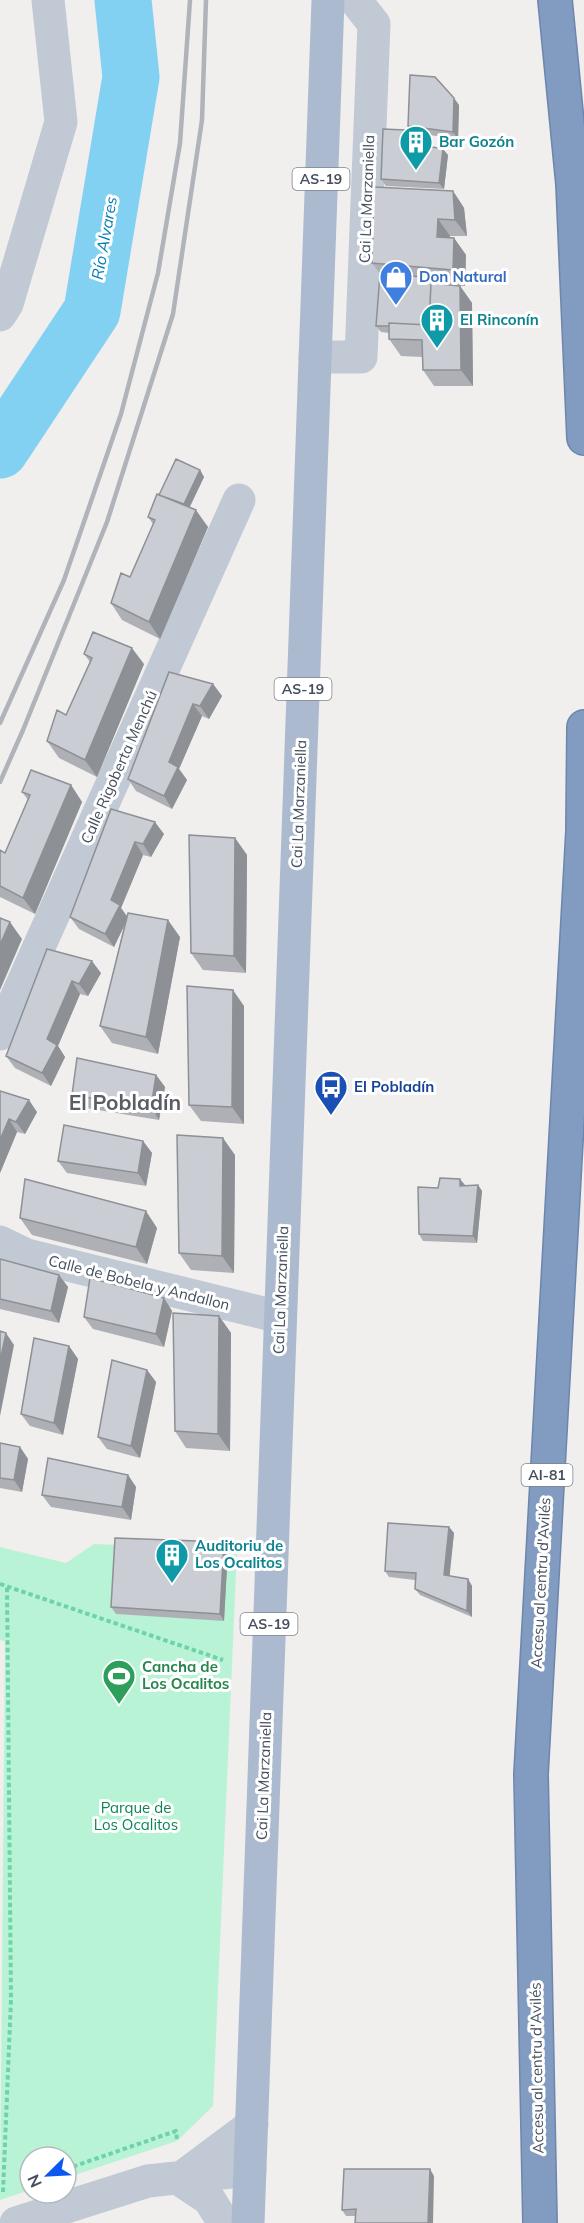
<svg xmlns="http://www.w3.org/2000/svg" width="584" height="2223" viewBox="0 0 584 2223" font-family="Mulish,sans-serif">
	<rect width="100%" height="100%" fill="#f1eeee"/>
	<path fill="#b9f3d5" d="M94 1544 237 1549 213 2106 177 2141 66 2178V2157H30V2190L0 2200 5 1641 0 1640V1547L66 1563Z"/>
	<g fill="none" stroke-linecap="round" stroke-linejoin="round">
		<path stroke="#82d1f3" stroke-width="57" d="M0 450 92 311 131 77 123 0"/>
		<defs>
			<path id="highway" d="M555 0 573 184 584 438
				M540 2223 531 1774 583 831 584 727"/>
		</defs>
		<use href="#highway" stroke="#6d86ad" stroke-width="36"/>
		<path stroke="#6ed3ab" stroke-width="4" stroke-dasharray="4.5 3" stroke-linecap="butt" d="M0 1584 223 1660
			M66 2169 176 2131 177 2140
			M3 2192 11 1999 7 1587"/>
		<path stroke="#c1c9d5" stroke-width="33" d="M0 315 7 304 61 122 48 0
			M315 357H361L374 24 355 0
			M0 1034 239 500
			M0 1242 27 1255 280 1317
			M181 2178 252 2125
			M179 2179 209 2199 224 2223
			M16 2223 148 2181 250 2170"/>
		<path stroke="#acbad0" stroke-width="33" d="M248 2223 328 0"/>
		<use href="#highway" stroke="#829bc1" stroke-width="33"/>
		<path stroke="#b0b3b9" stroke-width="4.5" d="M0 723 64 580 121 414 158 273 180 143 190 0
			M0 782 23 730 107 522 173 314 202 120 206 0"/>
	</g>
	<path fill="#aeb0b6" d="M459 105 458 139 429 135 431 138 432 147 448 155 444 189 386 186 381 179 411 130 408 126Z
		M453 191 464 208 467 236H450V238H454L466 255 465 286 448 285 460 286 472 303 473 386H434L423 370 422 357 401 356 389 339V333L381 332 376 326 380 274 372 263Z
		M200 470 204 477 190 507 208 527 160 639 122 620 111 603 130 577 153 524 148 517 159 495Z
		M84 654 144 664 97 777 59 758 47 741 66 715 90 662Z
		M169 672 213 684 222 696 209 719 202 716 179 769 187 780 172 809 136 791 128 779Z
		M71 785 82 802 35 914 0 897V850L5 853 28 800 22 792Z
		M111 809 164 834 151 857 143 855 121 908 127 916 180 937 158 1054 112 1043 100 1026 124 926 114 947 79 929 70 917Z
		M235 838 247 855 246 973 203 970 191 953Z
		M47 949 101 973 88 996 80 994 58 1046 65 1057 51 1086 15 1068 6 1056Z
		M244 1006V1124L201 1121 189 1105Z
		M156 1075 165 1087 159 1120 80 1107 72 1095Z
		M0 1091 37 1112 25 1134 17 1132 0 1173Z
		M143 1141 152 1153 146 1186 67 1173 58 1161Z
		M235 1155 234 1273 191 1270 179 1253Z
		M478 1185 482 1191 477 1243 423 1241 419 1234 438 1188Z
		M20 1218 157 1228 147 1264 32 1235Z
		M0 1259 59 1275 68 1287 59 1323 0 1309Z
		M164 1298 172 1311 164 1347 93 1329 84 1317Z
		M219 1316 231 1333 230 1451 186 1448 175 1431Z
		M69 1346 78 1359 63 1435 30 1426 21 1414Z
		M147 1370 156 1382 140 1458 107 1449 98 1437Z
		M0 1443 20 1447 28 1459 22 1492 0 1488Z
		M128 1475 136 1487 131 1520 51 1507 42 1495Z
		M449 1527 454 1533 449 1576 468 1579 472 1586V1617L420 1595 415 1589V1580L389 1577 385 1571Z
		M224 1542 228 1549 224 1621 116 1614 111 1607Z
		M434 2176 356 2216H346L342 2210Z"/>
	<path fill="#8d9094" d="M454 98 459 105 458 139 453 132Z
		M427 131 431 138 432 153 427 146Z
		M443 149 448 155 444 189 439 183Z
		M453 191 464 208 467 236 455 220Z
		M438 219 450 236 449 254 437 237Z
		M454 238 466 255 465 286 453 270Z
		M460 286 472 303 473 386 461 370Z
		M200 470 204 477 188 510 184 504Z
		M196 510 208 527 160 639 149 622Z
		M132 648 144 664 97 777 85 760Z
		M213 684 222 696 209 719 200 706Z
		M193 704 202 716 179 769 187 780 172 809 164 796 169 762Z
		M71 785 82 802 35 914 23 898Z
		M155 822 164 834 151 857 143 844Z
		M235 838 247 855 246 973 234 956Z
		M135 842 143 855 121 908 128 918 114 947 105 934 111 900Z
		M168 920 180 937 158 1054 146 1037Z
		M10 922 22 939 0 990V945Z
		M92 961 101 973 88 996 79 984Z
		M72 981 80 994 58 1046 65 1057 51 1086 42 1073 47 1039Z
		M233 990 244 1006V1124L232 1107Z
		M156 1075 165 1087 159 1120 151 1107Z
		M29 1100 37 1112 25 1134 16 1122Z
		M9 1119 17 1132 0 1173V1140Z
		M223 1138 235 1155 234 1273 222 1256Z
		M143 1141 152 1153 146 1186 138 1173Z
		M460 1179 465 1185 460 1186Z
		M478 1185 482 1191 477 1243 473 1236Z
		M146 1211 157 1228 147 1264 136 1247Z
		M59 1275 68 1287 59 1323 51 1311Z
		M164 1298 172 1311 164 1347 156 1334Z
		M219 1316 231 1333 230 1451 218 1434Z
		M6 1333 14 1345 0 1416V1361Z
		M69 1346 78 1359 63 1435 54 1423Z
		M147 1370 156 1382 140 1458 131 1446Z
		M20 1447 28 1459 22 1492 14 1480Z
		M128 1475 136 1487 131 1520 122 1507Z
		M449 1527 454 1533 449 1582 444 1575Z
		M224 1542 228 1549 224 1621 220 1614Z
		M468 1579 472 1586V1617L467 1611Z
		M430 2169 434 2176 433 2223H428Z"/>
	<path fill="#cacdd4" stroke="#8d9094" stroke-width="1.5" d="M410 75 435 77 454 98 453 132 408 126Z
		M383 129 427 131V146L443 149 439 183 381 179Z
		M374 187 453 191 455 220 438 219 437 237 454 238 453 270 372 263Z
		M380 274 439 278V284L431 283 429 325 389 323V326H376Z
		M431 283 460 286 461 370H423L422 340 389 339V323L429 325Z
		M176 459 200 470 184 504 159 495Z
		M157 494 196 510 149 622 111 603 121 573 130 577 155 520 148 517Z
		M93 632 132 648 85 760 47 741 57 710 66 715 92 658 84 654Z
		M169 672 213 684 200 706 193 704 169 762 178 767 164 796 128 779Z
		M31 770 71 785 23 898 0 886V850L5 853 30 795 22 792Z
		M111 809 155 822 143 844 135 842 111 900 120 905 105 934 70 917Z
		M189 835 235 838 234 956 191 953Z
		M128 913 168 920 146 1037 100 1026Z
		M0 918 10 922 0 945Z
		M47 949 92 961 79 984 72 981 47 1039 57 1045 42 1073 6 1056Z
		M187 986 233 990 232 1107 189 1105Z
		M77 1058 156 1075 151 1107 72 1095Z
		M0 1091 29 1100 16 1122 9 1119 0 1140Z
		M64 1125 143 1141 138 1173 58 1161Z
		M177 1135 223 1138 222 1256 179 1253Z
		M440 1178 460 1179V1186L478 1185 473 1236 419 1234 418 1187 438 1188Z
		M25 1179 146 1211 136 1247 20 1218Z
		M0 1259 59 1275 51 1311 0 1299Z
		M90 1278 164 1298 156 1334 84 1317Z
		M173 1313 219 1316 218 1434 175 1431Z
		M0 1331 6 1333 0 1361Z
		M34 1338 69 1346 54 1423 21 1414Z
		M112 1360 147 1370 131 1446 98 1437Z
		M0 1443 20 1447 14 1480 0 1478Z
		M48 1458 128 1475 122 1507 42 1495Z
		M388 1523 449 1527 444 1575 468 1579 467 1611 415 1589 416 1573 385 1571Z
		M115 1538 224 1542 220 1614 111 1607Z
		M344 2169H430L428 2223H355L356 2209 342 2210Z"/>
	<defs>
		<symbol id="building-pin" viewBox="-11 -11 22 30"><path d="M0 17L-7.5 6A9.5 9.5 0 1 1 7.5 6Z" fill="#0f9aa8" stroke="#fff"/><path d="M-4-6H4V6H1V3H-1V6H-4ZM-2.5-4.3h1.7v1.8h-1.7ZM.8-4.3h1.7v1.8H.8ZM-2.5-1h1.7V.8h-1.7ZM.8-1h1.7V.8H.8Z" fill="#fff"/></symbol>
		<symbol id="shop-pin" viewBox="-11 -11 22 30"><path d="M0 17L-7.5 6A9.5 9.5 0 1 1 7.5 6Z" fill="#3f7fe0" stroke="#fff"/><path d="M-5-2.5h2.3a2.7 3.5 0 0 1 5.4 0H5L5.5 6h-11ZM-1.5-2.5h3a1.5 2.3 0 0 0-3 0Z" fill="#fff"/></symbol>
		<symbol id="bus-pin" viewBox="-11 -11 22 30"><path d="M0 17L-7.5 6A9.5 9.5 0 1 1 7.5 6Z" fill="#1a4fb4" stroke="#fff"/><path d="M-5-6H5V4H4V6H2V4H-2V6H-4V4H-5ZM-3.5-4V0h7V-4ZM-3.5 1.2v1.5H-2V1.2ZM2 1.2v1.5H3.5V1.2Z" fill="#fff"/></symbol>
		<symbol id="stadium-pin" viewBox="-11 -11 22 30"><path d="M0 17L-7.5 6A9.5 9.5 0 1 1 7.5 6Z" fill="#2e9e5b" stroke="#fff"/><path d="M0-5a6.5 5 0 1 0 0 10a6.5 5 0 1 0 0-10ZM-3.5-1.8h7v3.6h-7Z" fill="#fff"/></symbol>
	</defs>
	<g fill-rule="evenodd">
		<use href="#building-pin" x="397" y="123" width="38" height="52"/>
		<use href="#shop-pin" x="377" y="258" width="38" height="52"/>
		<use href="#building-pin" x="418" y="301" width="38" height="52"/>
		<use href="#bus-pin" x="312" y="1068" width="38" height="52"/>
		<use href="#building-pin" x="153" y="1536" width="38" height="52"/>
		<use href="#stadium-pin" x="100" y="1657" width="38" height="52"/>
	</g>
	<g text-anchor="middle" stroke-width="6" stroke-linejoin="round" paint-order="stroke">
		<g fill="#fff" stroke="#7d848e" stroke-width="1.5">
			<rect x="292.5" y="168" width="57" height="22" rx="4.5"/>
			<rect x="274.5" y="678" width="57" height="22" rx="4.5"/>
			<rect x="521.5" y="1464" width="51" height="22" rx="4.5"/>
			<rect x="240.5" y="1613" width="57" height="22" rx="4.5"/>
		</g>
		<g font-size="14" font-weight="bold" fill="#454f5d">
			<text x="321" y="184">AS-19</text>
			<text x="303" y="694">AS-19</text>
			<text x="547" y="1480">AI-81</text>
			<text x="269" y="1629">AS-19</text>
		</g>
		<g font-size="15" font-weight="bold" fill="#0d838f" stroke="#fff" text-anchor="start">
			<text x="439" y="147">Bar Gozón</text>
			<text x="460" y="325">El Rinconín</text>
			<text x="195" y="1551">Auditoriu de<tspan x="195" dy="17">Los Ocalitos</tspan></text>
		</g>
		<g font-size="15" fill="#454f5d" stroke="#fff">
			<text transform="translate(367 199) rotate(-88)" y="5">Cai La Marzaniella</text>
			<text transform="translate(119 767) rotate(-66)" y="5">Calle Rigoberta Menchú</text>
			<text transform="translate(299 804) rotate(-88)" y="5">Cai La Marzaniella</text>
			<text transform="translate(139 1283) rotate(14)" y="5">Calle de Bobela y Andallon</text>
			<text transform="translate(281 1290) rotate(-88)" y="5">Cai La Marzaniella</text>
			<text transform="translate(541 1583) rotate(-87)" y="5">Accesu al centru d'Avilés</text>
			<text transform="translate(264 1776) rotate(-88)" y="5">Cai La Marzaniella</text>
			<text transform="translate(537 2068) rotate(-91)" y="5">Accesu al centru d'Avilés</text>
		</g>
		<g font-size="15" font-weight="bold" fill="#366cbe" stroke="#fff" text-anchor="start">
			<text x="419" y="282">Don Natural</text>
		</g>
		<g font-size="15" font-weight="bold" fill="#164399" stroke="#fff" text-anchor="start">
			<text x="354" y="1092">El Pobladín</text>
		</g>
		<g font-size="15" font-weight="bold" fill="#27864d" stroke="#fff" text-anchor="start">
			<text x="142" y="1672">Cancha de<tspan x="142" dy="17">Los Ocalitos</tspan></text>
		</g>
		<g font-size="15" fill="#0f8556" stroke="#fff">
			<text x="136" y="1813">Parque de<tspan x="136" dy="17">Los Ocalitos</tspan></text>
		</g>
		<g font-size="16" font-style="italic" fill="#017db5" stroke="#fff">
			<text transform="translate(104 238) rotate(-80)" y="6">Río Alvares</text>
		</g>
		<g font-size="21" font-weight="bold" fill="#5a5e64" stroke="#fff">
			<text x="125" y="1110">El Pobladín</text>
		</g>
	</g>
	<g transform="translate(48 2175) rotate(246)"><circle r="28" fill="#ffffff" stroke="#b5b9be" stroke-width="1.5"/>
	<path d="M0-4.5L10 22L0 15L-10 22Z" fill="#0a58ef"/>
	<text y="-9" font-size="16" font-weight="bold" text-anchor="middle" fill="#454f5d">N</text>
	</g>
</svg>
